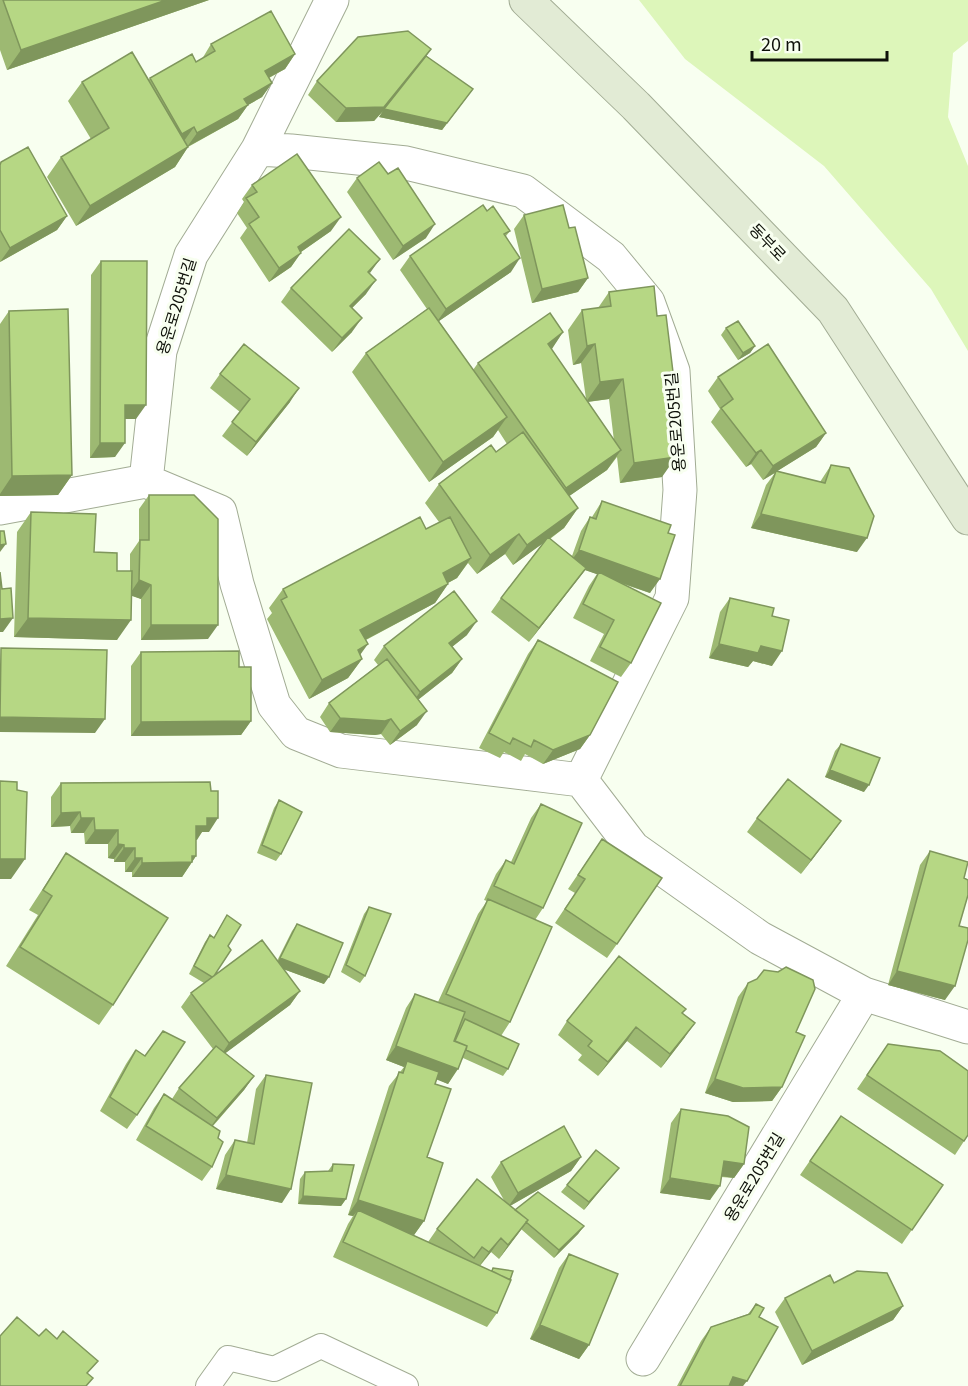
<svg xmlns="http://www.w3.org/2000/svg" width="968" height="1386" viewBox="0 0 968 1386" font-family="Georgia,'Noto Sans KR',serif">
	<rect width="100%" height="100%" fill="#f8fff0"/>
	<path fill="#ddf6ba" d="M639 0H968V41L953 53 948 117 968 166V351L931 289 824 166 685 59Z"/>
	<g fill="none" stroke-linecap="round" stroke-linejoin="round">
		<defs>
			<path id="lane" d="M208 1386 228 1358 274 1369 321 1346 406 1386"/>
			<path id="street" d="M258 149 291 151 406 163 523 191 611 257 648 302 673 371 680 490 672 598 581 780
				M146 481 160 351 191 255 258 149 332 0
				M0 508 146 481 220 512 237 584 274 705 296 733 341 751 581 780 633 848 760 938 864 994 968 1027
				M643 1359 864 994"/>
			<path id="secondary" d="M526 0 636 106 833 310 968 518"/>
		</defs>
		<use href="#lane" stroke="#a2ac94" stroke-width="26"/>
		<use href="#street" stroke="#a2ac94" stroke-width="35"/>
		<use href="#secondary" stroke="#a2ac94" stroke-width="35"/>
		<use href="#lane" stroke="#fff" stroke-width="24"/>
		<use href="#street" stroke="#fff" stroke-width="33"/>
		<use href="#secondary" stroke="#e2ebd5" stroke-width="33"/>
	</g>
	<path fill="#9db972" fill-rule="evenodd" d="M0 0H209L7 70 0 50Z
		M211 44 295 54 285 69 269 78 272 83 262 97 248 105 238 119 188 147 175 167 76 226 47 177 61 157 91 139 68 101 82 82 148 81 150 78 196 62 202 59Z
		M426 56 473 89 442 130 379 117 383 111 374 121 336 122 308 95 317 81Z
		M0 164 67 216 57 230 0 262Z
		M357 178 426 238 393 260 347 192Z
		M252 185 331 231 301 252 291 267 269 282 240 238 247 228 237 213 244 202 242 199Z
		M487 211 510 231 506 236 511 272 439 321 473 370 478 363 563 332 551 349 586 399 581 363 573 365 568 330 582 310 598 308 609 292 666 381 662 477 620 483 617 457 607 470 569 496 578 508 564 528 550 539 572 556 581 531 590 517H592L602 501 668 533 650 593 623 584 631 663 621 677 590 661 604 634 573 618 589 586 597 574 585 570 529 642 491 612 501 598 543 543 513 565 505 554 477 574 468 563 457 578 448 583V584L435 603 366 640 360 655 362 659 348 678 309 699 267 619 272 613 269 608 283 589 426 529 439 522 425 503 439 484 496 452 507 444 498 430 493 437 429 482 352 372 366 353 427 309 400 270 410 256ZM609 399 614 441 588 402Z
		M524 215 569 228 588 278 578 292 532 303 514 229Z
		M101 261 136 419H125L115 457 90 458 91 275Z
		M370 274 366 294 352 308V332L332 352 281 302 291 288Z
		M9 311 72 475 58 495 0 496V324Z
		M726 328 755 346 750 353 738 360 721 335Z
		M220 374 290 402 247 456 222 436 240 412 210 388Z
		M718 377 826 433 816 447 777 471 820 482 831 465 857 552 751 528 766 485 775 473 763 480 751 464 746 467 711 422 720 409 708 391Z
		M149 495 208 639 141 640V599L131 595 117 640 14 637 17 532 31 512 94 552 117 571H130V554L139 541V509Z
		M730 598 772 616V666L753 661 748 667 709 658 720 612Z
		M467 635 452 647 462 659 452 673 418 700 417 725 390 745 381 734 375 735 330 732 320 717 329 703 378 665 374 660 384 646Z
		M538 640 590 735 580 749 543 764 525 754 521 761 504 752 500 758 479 748 528 654Z
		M141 652 239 667 251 721 241 735 131 736V666Z
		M841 744 864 792 825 777 835 751Z
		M61 783 209 832H202L196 840V856L182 877H132V872H125V862H114V859L108 858V844H85L84 833H71L70 826 51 827V797Z
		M279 800 281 854 276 861 257 853 274 808Z
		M541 804 543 908 535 920 510 1022 501 1036 508 1069 503 1076 463 1058 448 1084 437 1079 435 1084 427 1157 424 1221 414 1235 410 1234 428 1242 437 1229 505 1202 491 1177 501 1162 581 1157 571 1171 510 1206 515 1210 584 1226 578 1234 554 1258 521 1229 499 1259 491 1252 480 1266 491 1271 493 1268 497 1313 487 1327 333 1257 348 1224 353 1216 348 1215 389 1086 404 1067 386 1060 406 1008 415 994 438 1002 478 914 487 901 484 900 496 874 506 860 511 862 531 818Z
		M757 818 841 821 801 874 747 832Z
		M602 839 617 944 607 958 555 923 575 893 568 889Z
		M930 851 964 878 959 926 945 1000 888 985 920 865Z
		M66 853 113 1005 99 1025 6 966 38 915 29 910Z
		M369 907 365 976 360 983 341 972 364 914Z
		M227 915 228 946 214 976 277 961 292 931 297 924 324 984 283 969 300 991 290 1005 225 1053 254 1076 244 1090 213 1126 218 1138 212 1167 202 1181 136 1140 154 1108 164 1094 172 1099 179 1088 213 1049 181 1007 191 993 204 983 189 974 205 942 210 935 214 937Z
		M748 983 796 1032 782 1087 772 1101 733 1102 705 1093 738 997Z
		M683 1013 685 1037 661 1068 627 1041 598 1076 578 1060 582 1055 558 1035 567 1021Z
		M888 1044 968 1135 955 1155 857 1089Z
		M135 1050 137 1115 127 1129 100 1111 126 1064Z
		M266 1075 282 1203 216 1189 225 1155 235 1140 247 1143 256 1089Z
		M681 1109 744 1164 734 1178 721 1177 710 1200 660 1193 671 1123Z
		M841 1116 943 1185 902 1244 800 1175Z
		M333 1164 346 1199 341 1206 298 1204 300 1179 305 1172 328 1171Z
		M613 1175 584 1210 561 1192 567 1185Z
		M569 1254 589 1345 579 1359 530 1339 559 1268Z
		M834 1283 903 1306 893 1320 802 1365 775 1312 785 1298Z
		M756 1304 759 1317 743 1386H677L701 1341 711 1327 748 1314Z"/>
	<path fill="#7f965c" d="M166 0H209L7 70 21 50Z
		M431 49 421 64 473 89 442 130 379 117 383 111 374 121 336 122 346 108Z
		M295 54 285 69 255 85 265 71Z
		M272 83 262 97 248 105 238 119 187 147 197 133 244 99Z
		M194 127 184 141 172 148 182 134Z
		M188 147 175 167 76 226 90 206Z
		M67 216 57 230 0 262 10 248Z
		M341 217 331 231 288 261 298 247Z
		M435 224 426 238 393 260 403 246Z
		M301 253 291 267 269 282 279 268Z
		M520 258 511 272 436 323 446 309Z
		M380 259 370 273 368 272Z
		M588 278 578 292 532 303 542 289Z
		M376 280 366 294 340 320 350 306Z
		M362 318 352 332 332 352 342 338Z
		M563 332 550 352 548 344Z
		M595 344 581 363 573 365 587 346Z
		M755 346 750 353 738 360 743 353Z
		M673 372 659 392 665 373Z
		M623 379 609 399 586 402 600 382Z
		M299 388 290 402 247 456 256 442Z
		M125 405H146L136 419H116Z
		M507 417 493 437 429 482 443 462Z
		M826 433 816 447 763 480 773 466Z
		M100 443H125L115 457 90 458Z
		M621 450 607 470 552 508 566 488Z
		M761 450 751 464 746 467 756 453Z
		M676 457 662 477 620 483 634 463Z
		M72 475 58 495 0 496V494L12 476Z
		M578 508 564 528 513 565 527 545Z
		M761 514 867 538 857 552 751 528Z
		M519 534 505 554 477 574 490 555Z
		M6 544 0 552V545Z
		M579 550 660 579 650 593 585 570 529 642 539 628 569 564Z
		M471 558 457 578 429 593 443 573Z
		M139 580 151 585 141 599 129 595Z
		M448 584 435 603 346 650 360 630Z
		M13 618 3 632H0V619Z
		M28 618 131 620 117 640 14 637Z
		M477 621 467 635 439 657 449 643Z
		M151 625H218L208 639 141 640Z
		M368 644 355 662 362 659 348 678 309 699 322 680 358 650Z
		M719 644 761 646 782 651 772 666 753 661 748 667 709 658Z
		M462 659 452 673 410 706 420 692Z
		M427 711 417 725 390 745 400 731Z
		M0 717 105 719 95 733 0 732Z
		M340 718 391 719 381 734 375 735 330 732Z
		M251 721 241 735 131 736 141 722Z
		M590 735 580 749 543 764 553 750Z
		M830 770 869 785 864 792 825 777Z
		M80 812 70 826 51 827 61 813Z
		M81 818H94L84 833H71Z
		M207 818H218L209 832H202L197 840H186L196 826Z
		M841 821 831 835 801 874 811 860Z
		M95 830H118L108 844H85Z
		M118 844 124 845 114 859 108 858Z
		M124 848H135L125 862H114Z
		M192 856H196L182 877H132L142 863Z
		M135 858H142L132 872H125Z
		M0 859H25L11 879H0Z
		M280 958 329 977 324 984 275 966Z
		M897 971 955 986 945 1000 888 985Z
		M300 991 290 1005 219 1058 229 1043Z
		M695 1023 685 1037 661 1068 670 1054Z
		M636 1027 627 1041 598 1076 608 1062Z
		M396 1046 458 1069 448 1084 405 1067 407 1061 404 1067 386 1060Z
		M254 1076 244 1090 207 1132 217 1118Z
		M715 1079 782 1087 772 1101 733 1102 705 1093Z
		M581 1157 571 1171 508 1207 518 1193Z
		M724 1161 744 1164 734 1178 714 1175Z
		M619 1168 613 1175 584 1210 589 1202Z
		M226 1175 291 1189 282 1203 216 1189Z
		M670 1178 720 1186 710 1200 660 1193Z
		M303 1196 346 1199 341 1206 298 1204Z
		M358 1200 424 1221 414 1235 355 1216 358 1210 353 1216 348 1215Z
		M528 1220 518 1234 499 1259 508 1245Z
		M584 1226 578 1234 554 1258 559 1250Z
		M501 1238 491 1252 479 1266 489 1252Z
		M903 1306 893 1320 802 1365 812 1351Z
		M540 1325 589 1345 579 1359 530 1339Z
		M733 1377 747 1381 743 1386H727Z"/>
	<path fill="#b6d784" stroke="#7f965c" stroke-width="1.5" d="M3 0H166L21 50Z
		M271 11 295 54 265 71 272 83 244 99 248 105 197 133 194 127 182 134 150 78 192 54 196 62 215 51 211 44Z
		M408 31 431 49 384 107 346 108 317 81 358 37Z
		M132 52 188 147 90 206 61 157 109 128 82 82Z
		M426 56 473 89 447 123 384 109Z
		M28 147 67 216 10 248 0 230V165L1 162Z
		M297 154 341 217 298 247 301 253 279 268 249 224 259 217 246 198 257 192 252 185Z
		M379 162 388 174 398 168 435 224 403 246 357 178Z
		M483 205 487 211 493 206 510 231 504 234 520 258 446 309 410 256Z
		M563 205 569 228 575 227 588 278 542 289 524 215Z
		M349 229 380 259 368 272 376 280 350 306 362 318 342 338 291 288Z
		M101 261H147L146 405H125V443H100Z
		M654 286 657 316 666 315 673 372 665 373 676 457 634 463 623 379 600 382 595 344 587 346 582 310 611 306 609 292Z
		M429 308 507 417 443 462 366 353Z
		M68 309 72 475 12 476 9 311Z
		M550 313 563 332 548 344 621 450 566 488 478 363Z
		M738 321 755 346 743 353 726 328Z
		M244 344 299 388 256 442 232 422 250 399 220 374Z
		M768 344 826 433 773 466 761 450 756 453 721 408 733 399 718 377Z
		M523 432 578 508 527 545 519 534 490 555 439 484 491 445 496 452Z
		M831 465 849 468 874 516 867 538 761 514 776 471 825 483Z
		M149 495H194L218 519V625H151V585L139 580 140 540H149Z
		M602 501 671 525 668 533 675 535 660 579 579 550 590 517 596 519Z
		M31 512 96 514 94 552 117 553V571H132L131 620 28 618Z
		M420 517 426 529 450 517 471 558 443 573 448 584 360 630 368 644 358 650 362 659 322 680 281 600 287 597 283 589Z
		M0 531H4L6 544 0 545Z
		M548 537 586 568 539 628 501 598Z
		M0 572 2 589 11 588 13 618 0 619Z
		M599 572 661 603 631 663 600 647 614 620 583 604Z
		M454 591 477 621 449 643 462 659 420 692 384 646Z
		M730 598 774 608 772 616 789 620 782 651 761 646 758 653 719 644Z
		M538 640 618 682 590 735 553 750 534 740 531 747 513 738 510 744 489 733Z
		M1 648 107 650 105 719 0 717Z
		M239 651V667H251V721L141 722V652Z
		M387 659 427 711 400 731 391 719 385 721 340 718 329 703Z
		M841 744 880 758 869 785 830 770Z
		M788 779 841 821 811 860 757 818Z
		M0 781 17 782V790L27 792 25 859H0Z
		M210 782 211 791H218V818H207V826H196V856H192V862L142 863V858H135V848H124V845L118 844V830H95L94 818H81L80 812 61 813V783Z
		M279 800 302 812 281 854 262 845Z
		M541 804 582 823 543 908 494 886 506 860 514 864Z
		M602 839 662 878 617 944 565 909 585 879 578 875Z
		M930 851 968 862 964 878 968 880V895L959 926 968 928V940L955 986 897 971Z
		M66 853 168 918 113 1005 20 947 52 896 43 890Z
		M488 899 552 927 510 1022 446 994Z
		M369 907 391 914 365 976 346 965Z
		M227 915 241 925 228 946 231 950 214 976 212 977 194 966 210 935 214 938Z
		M297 924 343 943 329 977 280 958Z
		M262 940 300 991 229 1043 191 993Z
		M619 956 686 1009 682 1013 695 1023 670 1054 636 1027 608 1062 588 1046 592 1041 567 1021Z
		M786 967 813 980 815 989 796 1032 805 1036 782 1087 743 1088 715 1079 748 983 757 979 764 970 778 972Z
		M415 994 465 1012 454 1041 467 1046 458 1069 396 1046Z
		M465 1019 519 1044 508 1069 466 1050 467 1046 455 1041Z
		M163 1031 185 1042 137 1115 110 1097 136 1050 145 1056Z
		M888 1044 940 1051 968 1071V1135L964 1141 867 1075Z
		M216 1046 254 1076 217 1118 179 1088Z
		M407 1061 439 1072 435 1084 451 1089 427 1157 443 1163 424 1221 358 1200 399 1072 403 1073Z
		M266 1075 312 1083 291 1189 226 1175 235 1140 254 1144Z
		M164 1094 220 1131 218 1138 223 1142 212 1167 146 1126Z
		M681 1109 728 1116 749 1127 744 1164 724 1161 720 1186 670 1178Z
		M841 1116 943 1185 912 1230 810 1161Z
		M564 1126 581 1157 518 1193 501 1162Z
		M596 1150 619 1168 589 1202 567 1185Z
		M333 1164 354 1165 346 1199 303 1196 305 1172 332 1171Z
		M477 1179 528 1220 508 1245 501 1238 489 1252 482 1247 474 1258 437 1229Z
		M538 1192 584 1226 559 1250 526 1222 528 1220 515 1210Z
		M358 1210 511 1280 497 1313 343 1242Z
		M569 1254 618 1274 589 1345 540 1325Z
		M493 1268 513 1271 510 1280 492 1271Z
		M857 1271 887 1273 903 1306 812 1351 785 1298 830 1275 834 1283Z
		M756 1304 764 1308 759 1317 778 1327 747 1381 733 1377 729 1386H680L711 1327 750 1314Z
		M17 1317 39 1336 46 1329 57 1339 63 1331 98 1361 87 1373 93 1378 86 1386H0V1336Z"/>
	<g text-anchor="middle" stroke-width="6" stroke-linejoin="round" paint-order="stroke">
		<g font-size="16" fill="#0e1109" stroke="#f8fff0">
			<text transform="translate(768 242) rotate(46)" y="6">동부로</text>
			<text transform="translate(176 306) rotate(-73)" y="6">용운로205번길</text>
			<text transform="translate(675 422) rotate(-95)" y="6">용운로205번길</text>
			<text transform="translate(754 1177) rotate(-59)" y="6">용운로205번길</text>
		</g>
	</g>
	<path d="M752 51v9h135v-9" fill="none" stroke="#0e1109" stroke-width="3"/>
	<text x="761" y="51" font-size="18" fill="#0e1109" stroke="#f8fff0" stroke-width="4.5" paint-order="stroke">20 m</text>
</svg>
